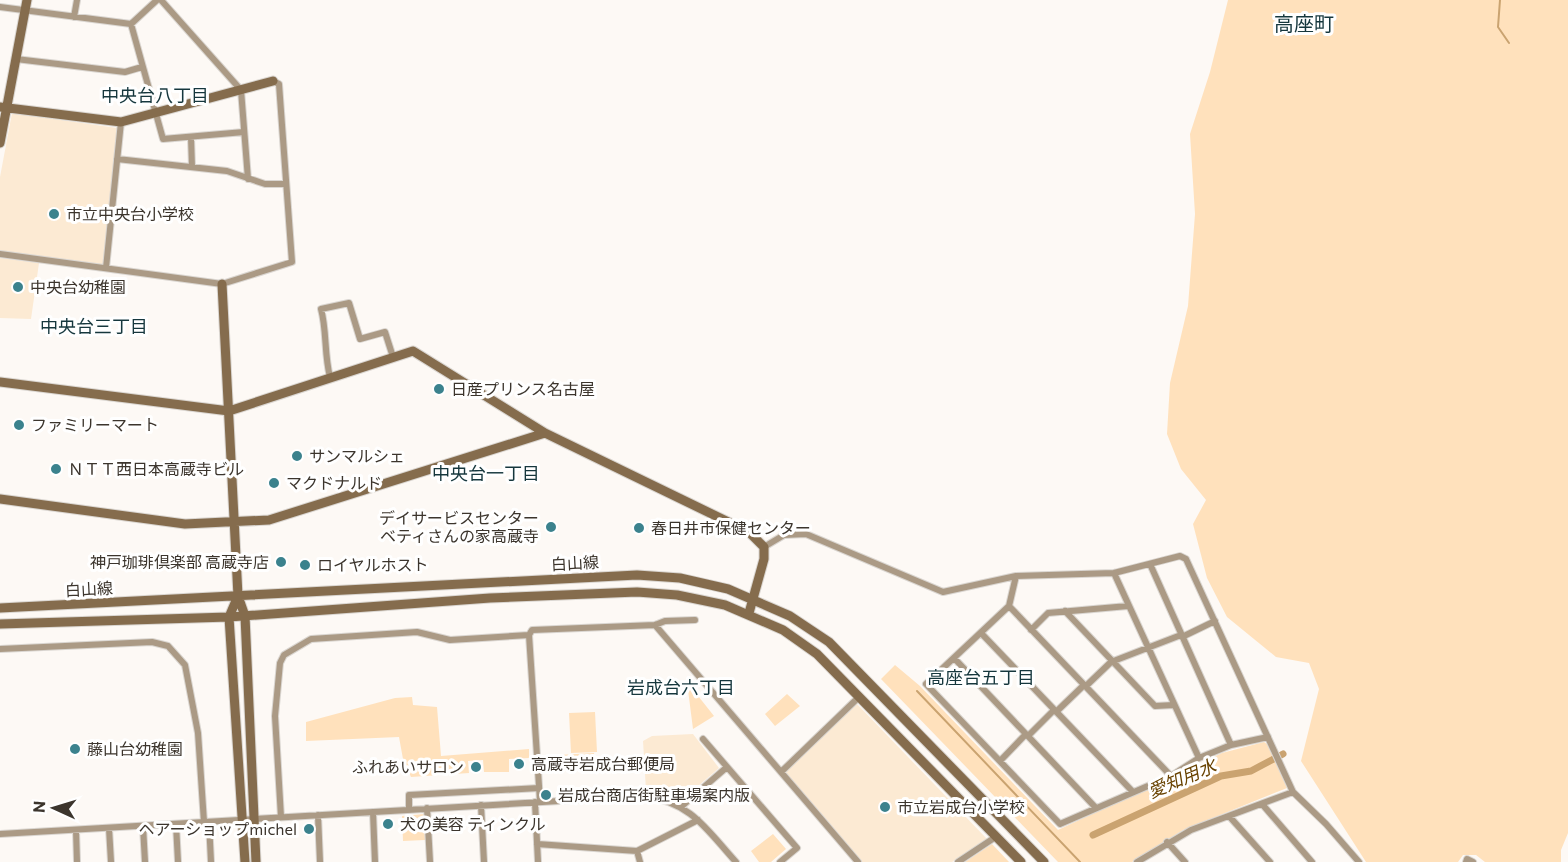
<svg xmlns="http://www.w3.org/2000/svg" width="1568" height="862" viewBox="0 0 1568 862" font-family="Commissioner,'Noto Sans JP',sans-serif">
	<rect width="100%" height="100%" fill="#fdf9f5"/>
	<path fill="#fcead3" d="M12 113 117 128 104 263 101 265 0 252V177Z
		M0 258 39 263 31 319 0 318Z
		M857 704 987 839 952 862H862L786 774V771Z
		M693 734 719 768 683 799 646 790 643 741 652 736Z"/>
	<path fill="#ffe1bc" d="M1228 0H1568V833L1561 850V862H1485L1476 855H1463L1458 862H1366L1301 761 1319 689 1309 663 1276 657 1227 617 1207 578 1193 524 1206 500 1181 469 1167 434 1170 383 1188 306 1195 214 1190 134 1210 72Z
		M895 665 920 686 1058 830 1222 753 1264 742 1267 744 1287 788 1183 830 1132 862H1058L881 679Z
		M687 682 714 716 693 729Z
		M787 694 800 706 775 726 765 714Z
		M412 697 413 705 437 707 441 756 529 749V758L509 759V772H484L483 760 468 761 469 773 411 777 403 759 399 737 306 741V722L395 698Z
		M595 712 597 752 571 753 569 713Z
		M594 753 596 766 542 769 540 756Z
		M424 814 425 840 403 841 402 816Z
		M773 834 786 849 771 862H759L751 851Z
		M992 844 1009 862H965Z"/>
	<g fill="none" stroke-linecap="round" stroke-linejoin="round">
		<path stroke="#caa370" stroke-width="2" d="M1500 0 1498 27 1509 43
			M917 691 1080 862"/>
		<path stroke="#caa370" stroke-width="7" d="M1093 835 1221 776 1251 771 1283 754"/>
		<defs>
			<path id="street" d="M161 0 241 90 248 179
				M0 7 131 24 157 0
				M74 17 77 0
				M131 24 163 139 244 132
				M16 59 125 72 142 67
				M191 137 192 167
				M117 159 227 171 265 184H286
				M0 254 222 284 292 262 279 84 273 81
				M106 268 121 122
				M330 377C324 354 327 331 321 309L349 303 360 339 385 332 393 357
				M764 547 784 535 806 534 943 592 1016 576 1114 573 1180 556 1186 559 1293 792 1326 824 1359 862
				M1150 564 1231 745
				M1114 573 1199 758
				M1016 576 1009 606 926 684 1060 824 1171 776 1199 758 1231 745 1268 737
				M1009 606 1171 776
				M1065 611 1155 706 1174 705
				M655 625 858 862
				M1031 630 1048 613 1128 606
				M981 633 1133 792
				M529 635 540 801
				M1182 637 1215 621
				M0 649 152 642 168 646 185 665 198 733 204 822
				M954 658 1096 808
				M1086 686 1111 662 1181 635
				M1056 712 1084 685
				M1028 736 1054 710
				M703 739 797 848 780 862
				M1000 761 1026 734
				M781 772 860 696
				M535 802 538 862
				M1262 804 1312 862
				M481 805 484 862
				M682 806 727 767
				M427 808 430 862
				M409 809V795L539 788
				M373 812 375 862
				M318 815 320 862
				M1229 816 1270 862
				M281 817 275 716 280 663 284 655 311 639 417 632 450 640 529 635 532 630 655 625 665 621 695 620
				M209 822 211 862
				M176 824 178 862
				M143 826 145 862
				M109 828 111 862
				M76 830 77 862
				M0 834 645 796C692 803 706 829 736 862
				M1167 842 1185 862
				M537 844 637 851 698 820
				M637 851 640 862
				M958 862 997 836
				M1137 862 1191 830 1293 792
				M1466 862 1467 859 1473 862"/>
			<path id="secondary" d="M0 107 121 122 273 81
				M0 143 27 0
				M222 284 238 596 245 616 256 862
				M0 382 229 411 413 351 545 433 749 532 764 547V559L749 613
				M0 499 185 524 269 520 545 433
				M238 596 229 617 245 862
				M0 608 637 575 680 578 728 589 790 616 829 642 1044 862
				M0 624 229 617 490 598 637 592 677 595 725 605 783 630 817 654 1021 862"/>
		</defs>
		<use href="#street" stroke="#dad6d1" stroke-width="8"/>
		<use href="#secondary" stroke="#dad6d1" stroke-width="11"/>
		<use href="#street" stroke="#ab9a85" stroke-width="6"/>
		<use href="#secondary" stroke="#856c4d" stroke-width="9"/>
	</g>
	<g fill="#3b828d" stroke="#fff" stroke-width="2">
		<circle cx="54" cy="214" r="6"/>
		<circle cx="18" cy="287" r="6"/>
		<circle cx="439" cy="389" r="6"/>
		<circle cx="19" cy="425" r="6"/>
		<circle cx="297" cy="456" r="6"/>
		<circle cx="56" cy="469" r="6"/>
		<circle cx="274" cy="483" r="6"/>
		<circle cx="551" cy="527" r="6"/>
		<circle cx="639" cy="528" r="6"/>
		<circle cx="281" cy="562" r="6"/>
		<circle cx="305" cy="565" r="6"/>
		<circle cx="75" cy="749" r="6"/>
		<circle cx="519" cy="764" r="6"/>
		<circle cx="476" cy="767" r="6"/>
		<circle cx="546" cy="795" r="6"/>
		<circle cx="885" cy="807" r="6"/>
		<circle cx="388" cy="824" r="6"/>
		<circle cx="309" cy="829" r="6"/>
	</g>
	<g text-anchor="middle" stroke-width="6" stroke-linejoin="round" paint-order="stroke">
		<g font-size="16" fill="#3c352d" stroke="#fff" text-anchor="start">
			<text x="66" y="220">市立中央台小学校</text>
			<text x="30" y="293">中央台幼稚園</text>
			<text x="451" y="395">日産プリンス名古屋</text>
			<text x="31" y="431">ファミリーマート</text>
			<text x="309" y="462">サンマルシェ</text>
			<text x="68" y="475">ＮＴＴ西日本高蔵寺ビル</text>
			<text x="286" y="489">マクドナルド</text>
			<text x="539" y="524" text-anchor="end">デイサービスセンター<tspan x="539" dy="18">ベティさんの家高蔵寺</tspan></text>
			<text x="651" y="534">春日井市保健センター</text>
			<text x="269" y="568" text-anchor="end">神戸珈琲倶楽部 高蔵寺店</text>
			<text x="317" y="571">ロイヤルホスト</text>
			<text x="87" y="755">藤山台幼稚園</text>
			<text x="531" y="770">高蔵寺岩成台郵便局</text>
			<text x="464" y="773" text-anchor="end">ふれあいサロン</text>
			<text x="558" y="801">岩成台商店街駐車場案内版</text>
			<text x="897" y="813">市立岩成台小学校</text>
			<text x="400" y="830">犬の美容 ティンクル</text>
			<text x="297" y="835" text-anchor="end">ヘアーショップmichel</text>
		</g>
		<g font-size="16" fill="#3c352d" stroke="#fff">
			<text transform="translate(575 563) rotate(-3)" y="6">白山線</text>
			<text transform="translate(89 589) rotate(-3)" y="6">白山線</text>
		</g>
		<g font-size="18" fill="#16373d" stroke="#fff">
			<text x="155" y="102">中央台八丁目</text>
			<text x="94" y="333">中央台三丁目</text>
			<text x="486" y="480">中央台一丁目</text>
			<text x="981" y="684">高座台五丁目</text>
			<text x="681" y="694">岩成台六丁目</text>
		</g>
		<g font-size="18" font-style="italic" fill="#684200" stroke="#fff">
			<text transform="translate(1182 779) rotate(-23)" y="6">愛知用水</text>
		</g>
		<g font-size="20" fill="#16373d" stroke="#fff">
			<text x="1304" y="31">高座町</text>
		</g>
	</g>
	<g transform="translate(54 808) rotate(274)" stroke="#ffffff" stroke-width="4.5" paint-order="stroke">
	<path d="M0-4.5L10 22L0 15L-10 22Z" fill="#3c352d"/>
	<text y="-9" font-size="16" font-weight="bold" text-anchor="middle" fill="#3c352d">N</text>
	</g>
</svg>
